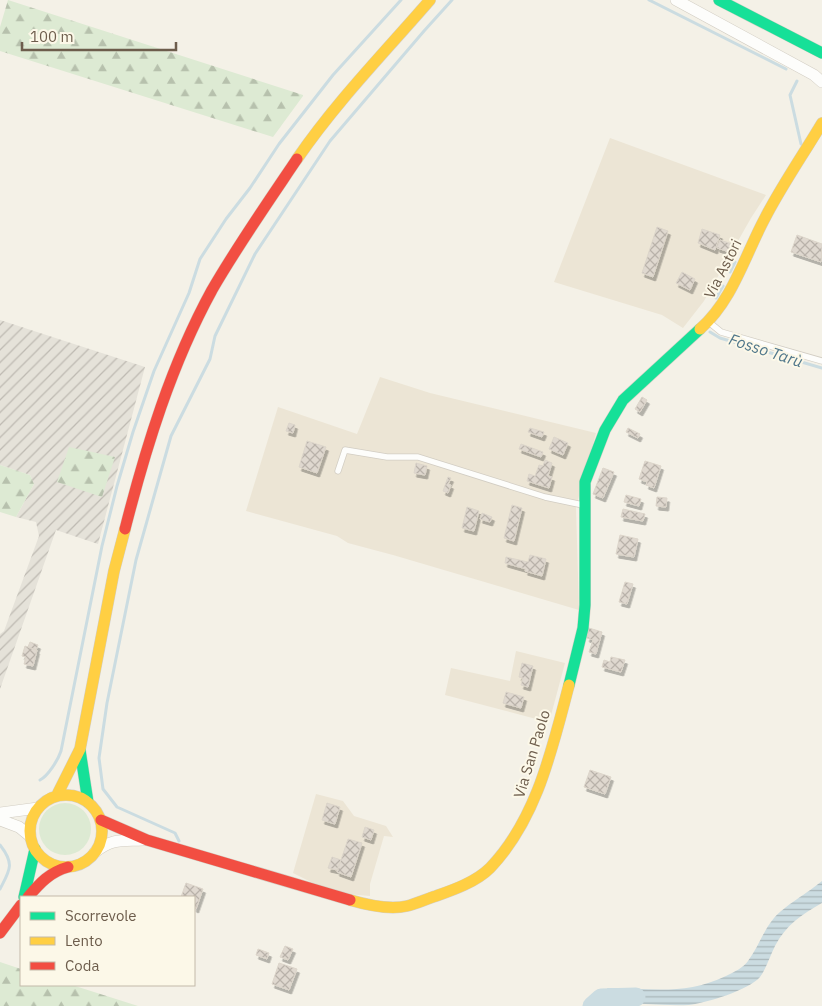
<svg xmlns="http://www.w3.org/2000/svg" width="822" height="1006" viewBox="0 0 822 1006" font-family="'IBM Plex Sans',sans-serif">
	<defs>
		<pattern id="industrial-furrows" width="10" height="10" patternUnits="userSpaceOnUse" patternTransform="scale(1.25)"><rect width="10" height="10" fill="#e5e2d9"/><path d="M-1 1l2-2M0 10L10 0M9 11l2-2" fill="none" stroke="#bebab2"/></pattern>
		<pattern id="forest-firs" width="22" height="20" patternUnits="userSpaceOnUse" patternTransform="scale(1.25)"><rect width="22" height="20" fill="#ddead3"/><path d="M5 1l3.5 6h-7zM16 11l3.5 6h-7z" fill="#b7c1ad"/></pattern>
		<pattern id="water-rules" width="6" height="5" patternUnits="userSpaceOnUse" patternTransform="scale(1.25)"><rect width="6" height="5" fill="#cbdce1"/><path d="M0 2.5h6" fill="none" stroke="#a9b6b9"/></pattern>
		<pattern id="building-cross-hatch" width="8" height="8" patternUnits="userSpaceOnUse" patternTransform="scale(1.25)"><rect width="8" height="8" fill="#dfd8cf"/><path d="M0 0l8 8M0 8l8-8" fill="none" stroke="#b9b2aa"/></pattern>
		<filter id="shadow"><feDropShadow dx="2.5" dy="4" stdDeviation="0" flood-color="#0004"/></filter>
	</defs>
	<rect width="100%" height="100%" fill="#f4f1e7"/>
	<path fill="#ece5d5" d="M610 138 766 195 751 218 704 301 683 328 662 315 554 282Z
		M380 377 430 393 596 433 576 507 579 610 393 555 348 543 337 536 246 511 278 407 357 434Z
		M516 651 565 663 550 719 540 720 445 695 451 668 510 681Z
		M316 794 343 801 354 816 386 826 393 837 384 836 370 884V896L347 894 313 883 293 873Z"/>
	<path fill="url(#industrial-furrows)" d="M0 320 145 367 98 544 56 530 0 689V634L4 631 39 536 36 522 16 517 34 484 30 475 0 465Z"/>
	<path fill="#ddead3" d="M39 829a26 26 0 1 1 52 0a26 26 0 1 1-52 0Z"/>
	<path fill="url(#forest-firs)" d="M8 0 303 95V96L273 137 0 51V27Z
		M69 447 115 457 102 497 57 482Z
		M0 465 30 475 34 484 16 517 0 512Z
		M0 962 21 969V985H72L138 1006H0Z"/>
	<path fill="url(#water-rules)" d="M822 881V903C802 914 786 925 775 946 770 956 766 969 760 977 749 990 706 1003 689 1005 664 1006 638 1003 612 1003L607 988C651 988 684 996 726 976 734 972 743 968 748 961 758 948 763 931 774 918 783 907 809 892 822 881Z"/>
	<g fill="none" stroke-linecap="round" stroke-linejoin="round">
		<path stroke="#cbdce1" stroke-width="3" d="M649 0 786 69
			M797 81 790 95 801 144
			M730 272 735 262
			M716 298 723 286
			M710 332 720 338 822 368
			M40 780C48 776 58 760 61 751L102 546 117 486 133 432 154 371 189 293 200 259 226 219 250 188 279 144 333 75 401 0
			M179 841 175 833 117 807 103 789 99 758 107 703 136 560 171 436 210 359 215 336 255 254 330 141 424 31 452 0
			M0 845C15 864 10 870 0 889"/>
		<path stroke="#cbdce1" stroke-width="19" d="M592 1006 601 998 636 997"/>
	</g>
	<path fill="url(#building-cross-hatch)" stroke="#dcd5ca" filter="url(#shadow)" d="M657 227 668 231 653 277 642 273Z
		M702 229 720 235 715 250 698 243Z
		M797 235 822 244 821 262 791 252Z
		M720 240 732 244 729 252 717 248Z
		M682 272 695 279 690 290 676 283Z
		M642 397 647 400 640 412 635 409Z
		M289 423 295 425 293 433 286 431Z
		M530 428 544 432 542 437 528 432Z
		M628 428 640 434 638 438 626 432Z
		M554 437 568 443 563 455 549 449Z
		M307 441 326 447 317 473 299 467Z
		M521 444 543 452 541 457 519 449Z
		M545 460 552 463 548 476 552 477 549 488 527 481 529 474 535 476 539 465 543 466Z
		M645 461 661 466 654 488 646 485 647 482 639 479Z
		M416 463 427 466 425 475 414 473Z
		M603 468 614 472 603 498 593 494Z
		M448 477 451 478 448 484 451 485 448 493 443 491Z
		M626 495 641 499 639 506 624 502Z
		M657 497 667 498 666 507 656 506Z
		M512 505 522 508 514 541 504 538Z
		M467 507 479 511 474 531 462 528Z
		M623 509 645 514 643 521 621 517Z
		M482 513 492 517 490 522 480 519Z
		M620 535 638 539 634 557 616 554Z
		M530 555 546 559 542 576 525 571 526 569 505 563 506 557 528 562Z
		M625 582 633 584 627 604 619 602Z
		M589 628 602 632 596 654 589 652 593 640 587 638Z
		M30 642 38 645 36 650 28 647Z
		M25 646 37 650 33 666 24 664 26 657 22 656Z
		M611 657 625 660 621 672 602 667 604 660 610 662Z
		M522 663 533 666 528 687 521 685 523 678 519 677Z
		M506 692 524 697 521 708 503 703Z
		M590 770 611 777 605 794 584 787Z
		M327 803 340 807 335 824 322 820Z
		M365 827 374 830 371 840 362 837Z
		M348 839 362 843 351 877 337 872Z
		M332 857 341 860 337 870 328 868Z
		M186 883 203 889 196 909 194 908V897H181Z
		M285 946 293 949 288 960 280 957Z
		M258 949 269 953 267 959 256 955Z
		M279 963 297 969 289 990 272 984Z"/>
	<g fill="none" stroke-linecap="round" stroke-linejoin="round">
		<defs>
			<path id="lane" d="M710 323 721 332 822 361
				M338 471 345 450 387 457H418L545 497 583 505"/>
			<path id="street" d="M676 0 814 75 822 82
				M0 813 38 808
				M0 820 19 827 30 836
				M95 852C113 838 122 841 143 840"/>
			<path id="fast" d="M719 0 822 53
				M569 685 583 628 585 605V482L605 430 623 400 700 329
				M80 750 88 802
				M24 897 35 849"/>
			<path id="slow" d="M297 159C336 102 385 52 430 0
				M700 329C733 300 745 255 765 218 782 185 803 155 822 123
				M30 831a36 36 0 1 1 72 0a36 36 0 1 1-72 0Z
				M57 795 80 749 114 571 125 529
				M350 900C367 905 389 910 407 906 416 904 426 899 436 896 453 890 476 882 490 868 537 819 552 749 569 685"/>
			<path id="jam" d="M125 529C146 447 171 365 212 290 238 245 268 202 297 159
				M101 820 147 840 350 900
				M28 897C40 883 50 872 68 867
				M0 933 21 905"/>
		</defs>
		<use href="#lane" stroke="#d2cdc3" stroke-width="7"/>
		<use href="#street" stroke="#d2cdc3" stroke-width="12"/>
		<use href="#fast" stroke="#d3cec4" stroke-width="12"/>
		<use href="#slow" stroke="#d3cec4" stroke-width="12"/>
		<use href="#jam" stroke="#d3cec4" stroke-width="12"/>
		<use href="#lane" stroke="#fdfdfb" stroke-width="5.5"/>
		<use href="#street" stroke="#fdfdfb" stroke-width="11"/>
		<use href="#fast" stroke="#16e098" stroke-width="11"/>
		<use href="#slow" stroke="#ffcf43" stroke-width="11"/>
		<use href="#jam" stroke="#f24e42" stroke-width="11"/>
	</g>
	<g text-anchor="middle" stroke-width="4" stroke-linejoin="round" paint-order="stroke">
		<g font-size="15" fill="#6d5d4c" stroke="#fcf8e8">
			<text transform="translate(723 269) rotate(-63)" y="5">Via Astori</text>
			<text transform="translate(532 754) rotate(-73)" y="5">Via San Paolo</text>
		</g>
		<g font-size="16" font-style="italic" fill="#50778b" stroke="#fcf8e8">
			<text transform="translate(766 350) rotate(18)" y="6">Fosso Tarù</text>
		</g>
	</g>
	<rect x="20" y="896" width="175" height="90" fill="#fcf8e8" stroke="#c3baaa"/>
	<rect x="30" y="912" width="25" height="8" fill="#16e098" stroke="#c3baaa"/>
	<text x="65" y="921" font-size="15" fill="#6d5d4c">Scorrevole</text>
	<rect x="30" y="937" width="25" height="8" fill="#ffcf43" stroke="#c3baaa"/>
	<text x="65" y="946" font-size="15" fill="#6d5d4c">Lento</text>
	<rect x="30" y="962" width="25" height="8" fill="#f24e42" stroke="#c3baaa"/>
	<text x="65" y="971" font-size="15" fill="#6d5d4c">Coda</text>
	<path d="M22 42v8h154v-8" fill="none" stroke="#6d5d4c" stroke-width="2.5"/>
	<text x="30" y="42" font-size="15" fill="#6d5d4c" stroke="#fcf8e8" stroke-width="4" paint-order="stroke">100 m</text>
</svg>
